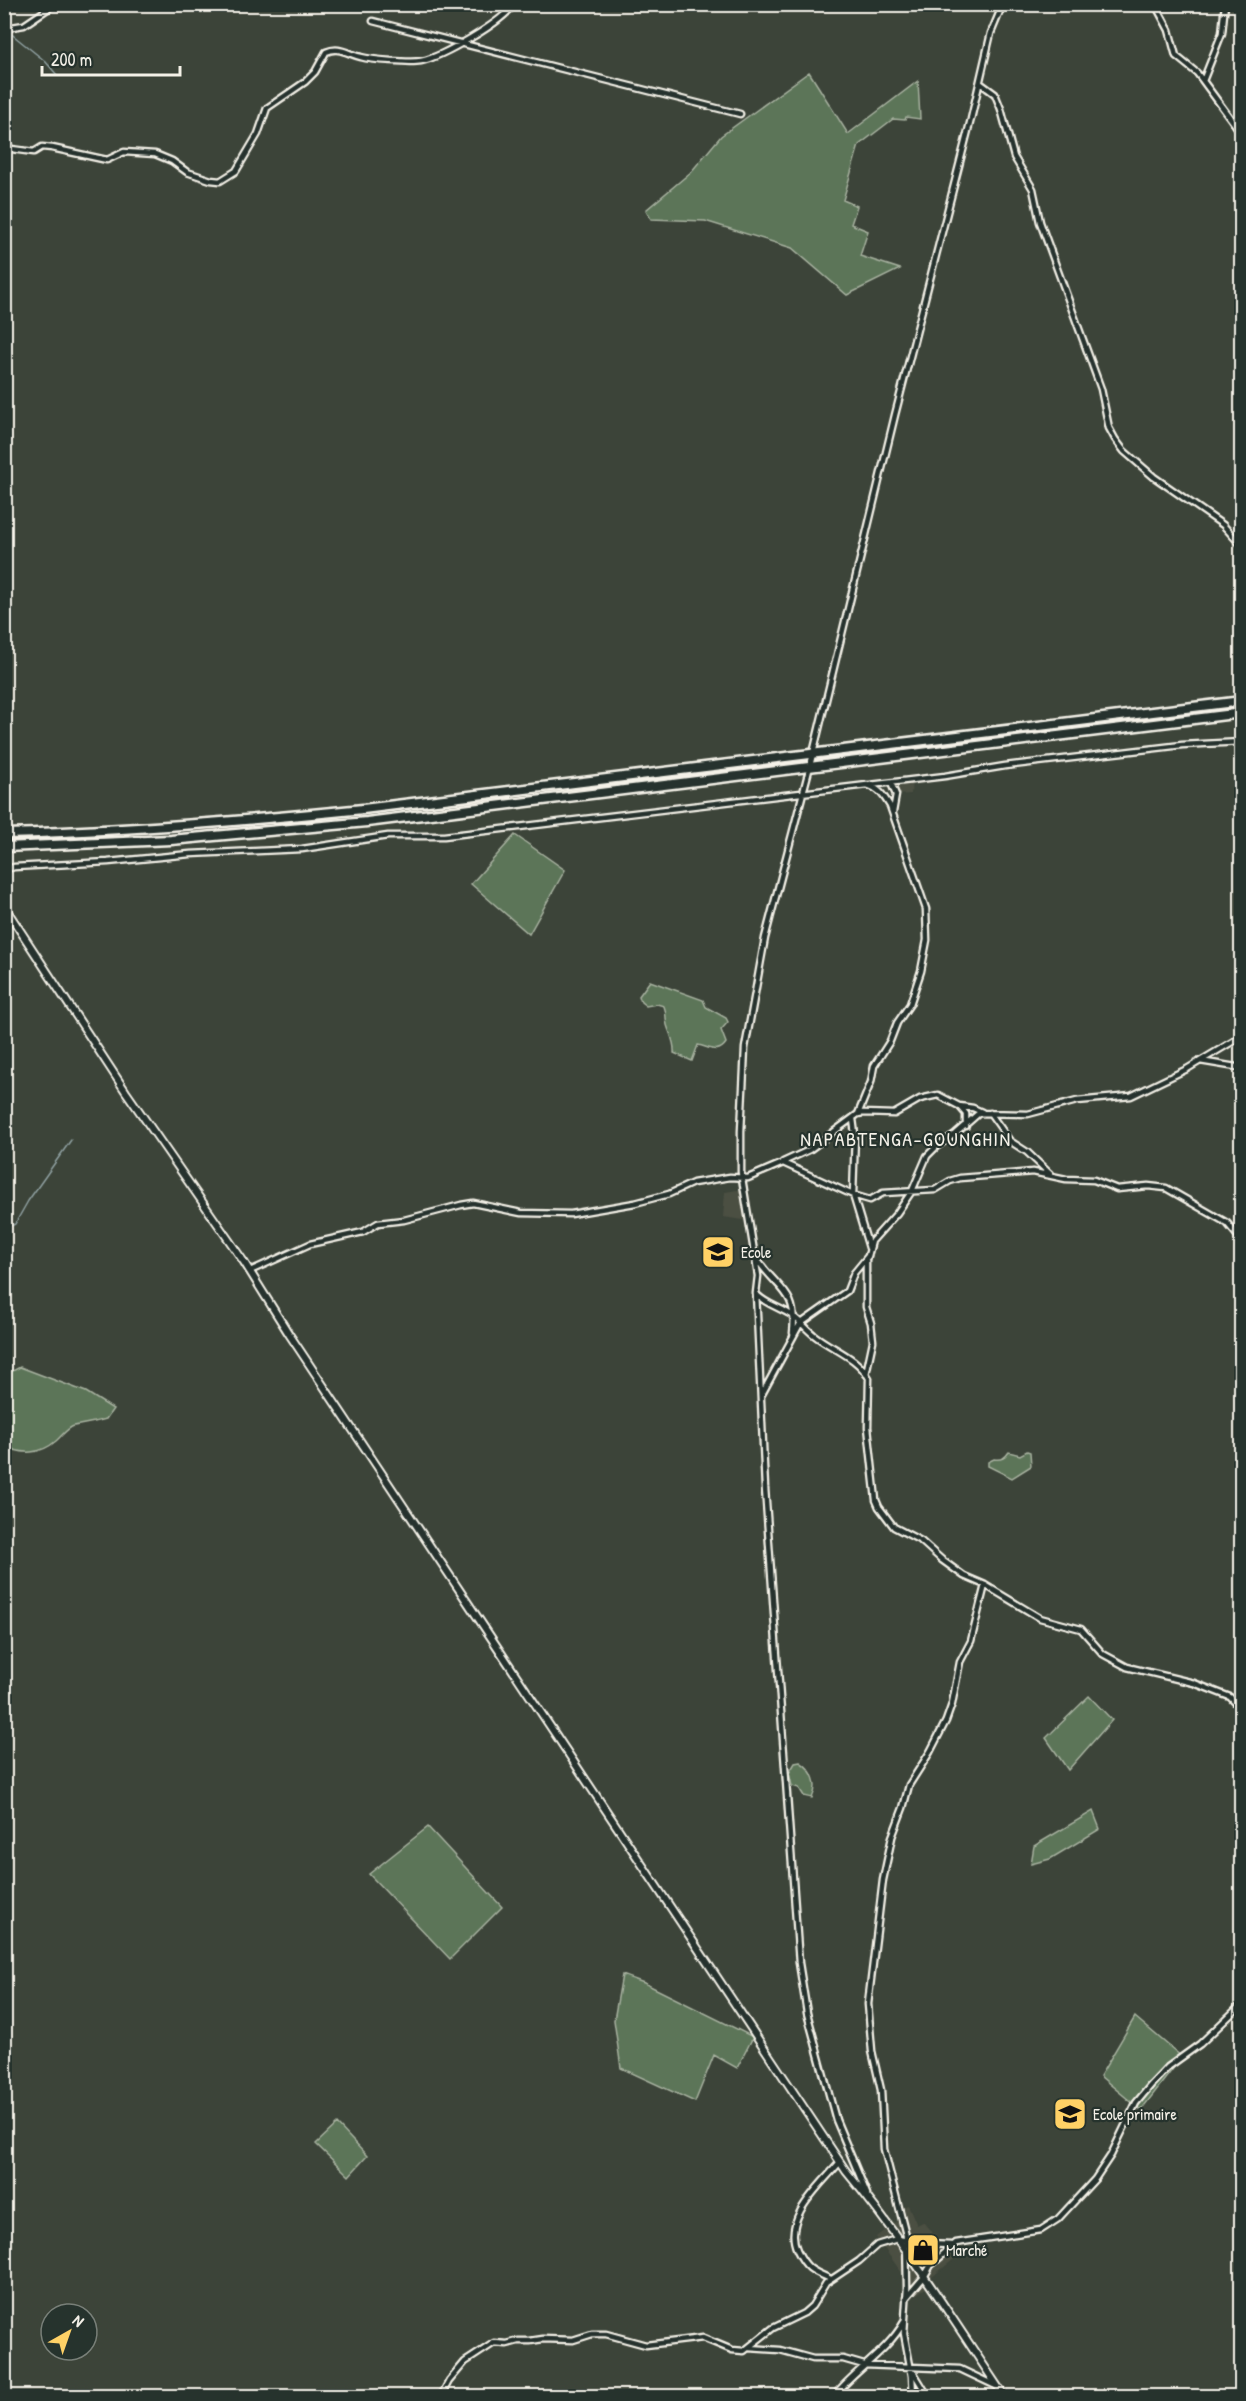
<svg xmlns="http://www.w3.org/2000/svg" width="1246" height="2401" viewBox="0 0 1246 2401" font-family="'Patrick Hand',sans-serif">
	<rect width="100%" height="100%" fill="#3c4439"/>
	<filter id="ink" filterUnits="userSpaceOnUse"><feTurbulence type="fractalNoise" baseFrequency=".0167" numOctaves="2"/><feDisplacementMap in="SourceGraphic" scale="12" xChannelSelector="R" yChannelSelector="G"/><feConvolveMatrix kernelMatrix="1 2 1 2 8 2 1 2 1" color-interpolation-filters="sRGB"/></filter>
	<g filter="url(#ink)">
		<path fill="#4b4f42" d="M912 780 911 794 896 795 891 783Z
			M744 1189 749 1221 723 1217 725 1192Z
			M908 2205 917 2225 923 2222 954 2259 927 2281 930 2285 917 2294 876 2237 902 2217 900 2209Z"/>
		<path fill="#5b7459" stroke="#a8b2a0" stroke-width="1.5" d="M809 72 848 134 918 81 920 119 906 117 905 120 893 119 859 145 843 200 857 206 851 224 868 231 860 256 900 269 847 295 792 248 705 221 651 219 646 210 691 172 721 136Z
			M515 835 565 870 529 934 471 884Z
			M650 981 703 1000 706 1007 726 1018 728 1022 721 1030 726 1043C718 1055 709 1047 698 1045L692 1061 674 1053C675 1042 670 1035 667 1025 665 1018 667 1013 664 1006L657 1004 646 1006 641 1002 639 996Z
			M20 1367 86 1392 113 1409 106 1419C96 1422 85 1424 74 1426 67 1428 62 1436 56 1441 41 1454 22 1456 4 1445L5 1375Z
			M1027 1451 1030 1452 1031 1466 1012 1478 988 1466V1462L994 1459C1002 1460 1005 1458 1009 1452L1020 1455Z
			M1089 1696 1112 1720 1068 1770 1046 1738Z
			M800 1762C813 1770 819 1785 812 1798L804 1796 799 1788 792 1786 789 1773 795 1763Z
			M1093 1811 1100 1829 1050 1859 1031 1864 1034 1846Z
			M428 1827 502 1907 450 1959 369 1874Z
			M622 1975 644 1983 753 2037 737 2068 714 2055 695 2102 621 2068 614 2020Z
			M1135 2017 1182 2057 1141 2110 1100 2076Z
			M337 2124 367 2156 349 2176 316 2144Z"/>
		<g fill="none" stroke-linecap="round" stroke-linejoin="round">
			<path stroke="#90a1a2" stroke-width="1.5" d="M4 28 45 61 57 75
				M4 1229 15 1224 28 1201 71 1140"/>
			<defs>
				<path id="street" d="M1155 4 1169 30 1176 56 1197 73 1203 81
					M1225 4 1222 33 1203 81 1242 134
					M373 21 740 114
					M4 33 12 27 24 25 55 4
					M980 83 995 94 1001 109 1014 157 1033 189 1040 222 1101 389 1109 428 1115 439 1124 451 1154 477 1223 525 1242 546
					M4 148 34 152 42 147 52 148 107 160 124 152 155 154 172 161 187 172 211 180 220 181 236 171 258 134 267 108 305 82 315 72 326 52C340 46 347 54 361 57 371 60 411 63 421 61 442 57 503 22 514 4
					M891 783 896 795 893 812
					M870 785 945 776 1005 766 1182 745 1242 742
					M4 870 14 867 108 862 190 854 302 849 388 836H444L867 785C880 789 883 795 890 806L926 909 927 940 921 971 910 1004 897 1023 890 1041 874 1066 871 1082 858 1114
					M1200 1061 1242 1068
					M960 1107 966 1114V1126
					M990 1113 1010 1141 1027 1152 1050 1174
					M853 1119 855 1134 853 1195 869 1248
					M783 1162 809 1150 858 1114 863 1113 894 1114 920 1099 938 1095 959 1106 973 1108 982 1112
					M757 1259C777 1290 798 1290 793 1333
					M866 1260V1307L871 1323 873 1341 866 1374
					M250 1271 310 1244 363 1232 378 1223 404 1220 461 1205 473 1203 521 1213 571 1214 635 1203 669 1194 693 1183 730 1177 748 1178 783 1163 853 1195 870 1200 883 1193 935 1190 950 1181 960 1178 1033 1172 1066 1179 1094 1180 1117 1189 1148 1186 1166 1188 1227 1223 1242 1241
					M756 1294C766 1304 776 1306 788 1313 798 1318 805 1328 814 1335 833 1350 856 1356 869 1378L868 1427 876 1500 879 1507 894 1527 921 1541 942 1560 964 1576 985 1585 1040 1618 1081 1629 1103 1654 1127 1667 1194 1683 1230 1697 1242 1710
					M761 1396 800 1324 847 1291 854 1273 868 1256 872 1241 897 1213 912 1191 927 1156 936 1147 955 1134 979 1113 1028 1114 1077 1101 1131 1096 1187 1069 1242 1036
					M867 2194 836 2120 807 2013 799 1963 765 1488 756 1293 758 1276 741 1172V1131L745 1048 765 938 810 766 895 415 971 119 991 33 1003 4
					M831 2279C812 2271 806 2269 797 2250 782 2217 821 2185 840 2162
					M906 2298 924 2277 931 2265 956 2243 1041 2230 1058 2219 1095 2179 1111 2155 1136 2103 1151 2085 1168 2067 1200 2044 1242 2004
					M749 2348 780 2350 813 2359H843L864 2365 960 2369 996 2386
					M914 2373 928 2396
					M337 2396 344 2393 357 2396
					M441 2396 449 2381 465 2362 494 2343 507 2344 518 2341H530L543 2339 573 2340 592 2334H606L646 2345 703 2338 732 2350 744 2351 773 2328 804 2313 812 2306 826 2283 859 2261 877 2245 897 2239 925 2244 952 2245
					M834 2396C855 2370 887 2352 904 2322
					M913 2396 912 2376 904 2333 907 2288 906 2235 884 2149 881 2090 872 2051 868 2004 883 1880 892 1837 903 1808 909 1785 930 1752 946 1721 952 1704 960 1662 971 1641 985 1585"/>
				<path id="secondary" d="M4 906 126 1092 244 1262 289 1334 846 2171C904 2241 953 2320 1004 2396"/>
				<path id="highway" d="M4 834C124 831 244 821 363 809L1242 701
					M4 847 171 840 367 822 1242 713"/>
			</defs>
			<use href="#street" stroke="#f4f1e8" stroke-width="9"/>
			<use href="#secondary" stroke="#f4f1e8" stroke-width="10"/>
			<use href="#highway" stroke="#f4f1e8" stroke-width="13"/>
			<use href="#street" stroke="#26332d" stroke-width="4.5"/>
			<use href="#secondary" stroke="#26332d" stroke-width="6"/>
			<use href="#highway" stroke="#26332d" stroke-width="8"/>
		</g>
	</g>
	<defs>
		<symbol id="school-square" viewBox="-11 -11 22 22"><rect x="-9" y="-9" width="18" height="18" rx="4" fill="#ffd166" stroke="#26332d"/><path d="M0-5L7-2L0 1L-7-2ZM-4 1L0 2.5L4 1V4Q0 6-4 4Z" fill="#111"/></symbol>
		<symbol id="shop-square" viewBox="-11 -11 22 22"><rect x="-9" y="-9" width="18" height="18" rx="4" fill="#ffd166" stroke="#26332d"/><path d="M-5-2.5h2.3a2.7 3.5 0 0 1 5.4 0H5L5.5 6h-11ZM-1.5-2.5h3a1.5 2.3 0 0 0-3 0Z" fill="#111"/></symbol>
	</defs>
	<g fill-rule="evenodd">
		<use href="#school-square" x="699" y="1233" width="38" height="38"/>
		<use href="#school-square" x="1051" y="2095" width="38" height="38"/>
		<use href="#shop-square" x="904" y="2231" width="38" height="38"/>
	</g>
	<g text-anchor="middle" stroke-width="4.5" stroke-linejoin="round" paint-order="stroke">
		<g font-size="16" fill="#f4f1e8" stroke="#26332d" text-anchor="start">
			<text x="741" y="1258">Ecole</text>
			<text x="1093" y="2120">Ecole primaire</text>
			<text x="946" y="2256">Marché</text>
		</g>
		<g font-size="20" letter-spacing="1.5" fill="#f4f1e8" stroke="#26332d">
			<text x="906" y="1146">NAPABTENGA-GOUNGHIN</text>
		</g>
	</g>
	<rect width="1246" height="2401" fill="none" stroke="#26332d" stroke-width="24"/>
	<rect x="12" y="12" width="1222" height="2377" fill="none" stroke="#f4f1e8" stroke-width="2" filter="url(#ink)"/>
	<g transform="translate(69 2332) rotate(40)"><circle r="28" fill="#26332d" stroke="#787f78" stroke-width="1.5"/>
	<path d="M0-4.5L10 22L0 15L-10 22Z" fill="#ffd166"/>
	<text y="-9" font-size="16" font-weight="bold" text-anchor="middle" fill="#f4f1e8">N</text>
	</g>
	<path d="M42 66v9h138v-9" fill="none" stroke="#f4f1e8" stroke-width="3"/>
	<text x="51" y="66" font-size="18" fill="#f4f1e8" stroke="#26332d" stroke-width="4.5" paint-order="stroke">200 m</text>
</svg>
